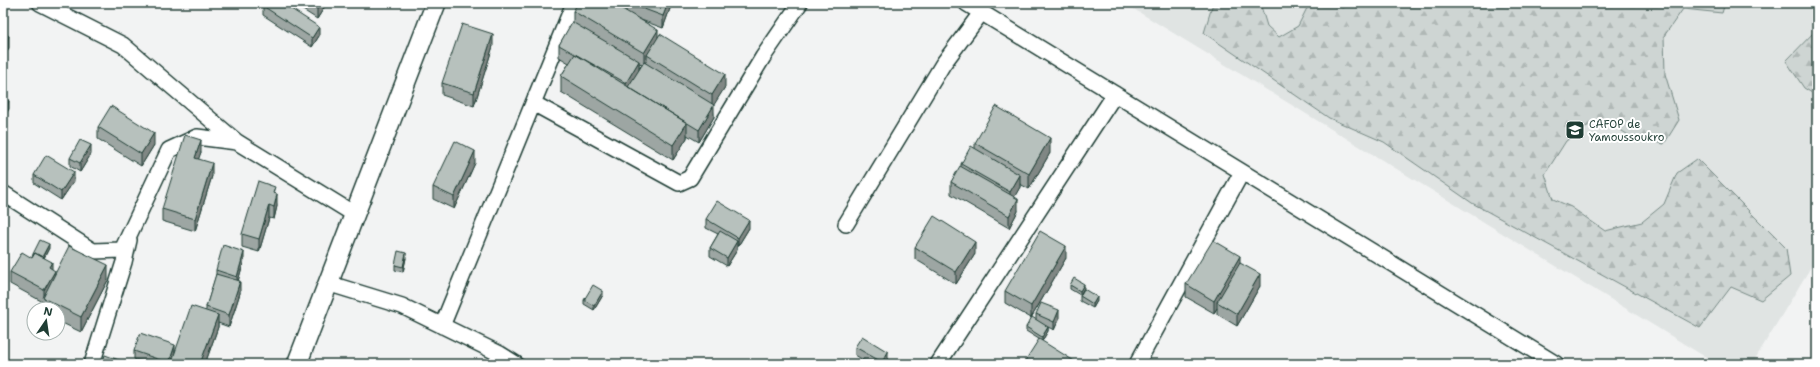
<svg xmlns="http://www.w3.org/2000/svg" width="1820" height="367" viewBox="0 0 1820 367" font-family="'Shantell Sans',sans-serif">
	<defs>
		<pattern id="forest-firs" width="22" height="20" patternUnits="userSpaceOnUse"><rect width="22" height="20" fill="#ced5d3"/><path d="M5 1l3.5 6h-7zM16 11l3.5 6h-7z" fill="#b0b8b6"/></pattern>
	</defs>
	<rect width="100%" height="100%" fill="#f2f3f3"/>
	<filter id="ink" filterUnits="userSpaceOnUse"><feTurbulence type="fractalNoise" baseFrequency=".025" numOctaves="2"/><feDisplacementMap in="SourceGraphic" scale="8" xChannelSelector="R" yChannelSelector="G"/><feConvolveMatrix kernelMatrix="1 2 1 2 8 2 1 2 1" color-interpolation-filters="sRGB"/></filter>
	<g filter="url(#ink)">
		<path fill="#e0e4e3" d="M1124 3H1817V257L1752 364H1717Z"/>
		<path fill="url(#forest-firs)" stroke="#768984" d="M1213 3H1260L1267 26 1279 37 1298 26 1307 8 1318 3H1324L1343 8 1353 3H1725L1722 13 1683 9 1664 36 1665 74 1679 120 1664 144 1633 138 1611 124 1587 126 1566 141 1545 174 1553 199 1571 207 1605 231 1642 222 1664 204 1677 173 1697 159 1786 248 1790 276 1761 300 1731 287 1700 328 1472 203 1384 142 1329 118 1204 33Z
			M1817 29V96L1804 88 1786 61Z"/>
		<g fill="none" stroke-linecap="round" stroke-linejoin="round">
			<defs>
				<path id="minor" d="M40 3 123 45 237 142 354 214
					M966 3 1556 364
					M533 103 679 183 690 178 763 57 800 3
					M3 193 93 251 122 250 169 150 197 137 237 142
					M846 224 943 64 981 13
					M327 283 402 306 500 354 516 364
					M442 326 574 3
					M92 364 124 262 129 240
					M938 364 1115 94
					M1137 364 1242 172"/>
				<path id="tertiary" d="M297 364 436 3"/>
			</defs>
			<use href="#minor" stroke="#1f3d34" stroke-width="18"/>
			<use href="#tertiary" stroke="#1f3d34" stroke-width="22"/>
			<use href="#minor" stroke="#fff" stroke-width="15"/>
			<use href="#tertiary" stroke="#fff" stroke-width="19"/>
		</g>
		<path fill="#9da6a3" stroke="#1f3d34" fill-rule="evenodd" d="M292 3H327L317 19Z
			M626 3H672L663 28 641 20 658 38 725 87 713 105 714 117 699 142 687 135V138L673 160 561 92V76L569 63 559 57V45L573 22V11H626ZM639 63 642 64 639 69Z
			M263 6 319 36 312 47 263 15Z
			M493 46 474 106 442 95V83Z
			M98 127 154 145 141 166 98 139Z
			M975 143 1050 153 1029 189 1020 184V187L1014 197 1018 211 1009 228 951 194V182L961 166V164L975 148Z
			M201 152 198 159 212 176 195 231 162 221V209Z
			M91 154 80 172 70 166V158Z
			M475 163 454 209 433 199V187Z
			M34 175 74 181 61 200 34 183Z
			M275 193 277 206 274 219 269 218 259 252 242 247V234Z
			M706 219 749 228 738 246 737 245V250L727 266 710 256V248L718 234 706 228Z
			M915 247 975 254 956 284 915 259Z
			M49 248 44 258 55 274 108 280 81 332 58 321V309H43V302L10 284V272L32 258 33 254Z
			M406 258 403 272 395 270V265Z
			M1066 258 1031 318 1005 303V291Z
			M244 260 238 281 240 293 229 327 218 323V327L205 364H148L134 359V351L175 352 206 310V307L216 275V270Z
			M1240 263 1260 286 1237 326 1217 314V308L1214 313 1186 297V284Z
			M1070 285 1084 288 1080 295 1070 289Z
			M603 295 594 310 584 304V300Z
			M1080 296 1097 301 1093 308 1080 301Z
			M1036 314 1059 319 1054 330 1048 327V331L1042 341 1026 331V327L1036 320Z
			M855 347 888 360 885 364H870L855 355Z"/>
		<path fill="#808784" stroke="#1f3d34" d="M319 3H327L317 19V7Z
			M668 3H672L663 28V16Z
			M319 27V36L312 47V38Z
			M658 30V42L647 55V60L644 65V53Z
			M493 34V46L474 106V93Z
			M9 36V48L3 57V45Z
			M639 61V73L626 96V83Z
			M725 74V87L712 108V95Z
			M9 101V109L3 118V110Z
			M714 105V117L699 142V130Z
			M687 123V138L673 160V145Z
			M154 133V145L141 166V154Z
			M1050 138V153L1029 189V174Z
			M201 140V152L195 170V158Z
			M91 145V154L80 172V163Z
			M475 151V163L454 209V197Z
			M212 163V176L195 231V219Z
			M74 172V181L61 200V192Z
			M1020 175V187L1010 205V192Z
			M277 194V206L274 219V207Z
			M1018 199V211L1009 228V216Z
			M269 205V218L259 252V239Z
			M749 220V228L738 246V238Z
			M737 241V250L727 266V258Z
			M975 242V254L956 284V272Z
			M49 244V248L42 262V258Z
			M1066 246V258L1031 318V306Z
			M244 252V260L237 285V277Z
			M406 253V258L403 272V267Z
			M1240 256V268L1217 302V308L1214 313V301Z
			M52 262V274L49 267Z
			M108 265V280L81 332V317Z
			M55 271V283L44 298V290Z
			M1260 274V286L1237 326V314Z
			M240 281V293L229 327V315Z
			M1084 284V288L1080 295V291Z
			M603 291V295L594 310V306Z
			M1097 297V301L1093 308V304Z
			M1059 310V319L1054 330V322Z
			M218 315V327L205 364H200Z
			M1048 327V331L1042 341V337Z
			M175 345V354L172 364H169Z
			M888 352V360L885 364H882V362Z"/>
		<path fill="#b7c1bd" stroke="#1f3d34" d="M265 3H282L319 27 312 38 263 6Z
			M310 3H319L317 7Z
			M578 3H612L658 30 644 53 573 11Z
			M628 3H668L663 16Z
			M572 22 639 61 626 83 559 45Z
			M462 24 493 34 474 93 442 83Z
			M3 32 9 36 3 45Z
			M660 34 725 74 712 95 647 55Z
			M575 54 687 123 673 145 561 76Z
			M644 62 714 105 699 130 628 87Z
			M3 97 9 101 3 110Z
			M111 106 154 133 141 154 98 127Z
			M996 106 1050 138 1029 174 975 143Z
			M185 135 201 140 195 158 212 163 195 219 162 209Z
			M80 140 91 145 80 163 70 158Z
			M455 141 475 151 454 197 433 187Z
			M971 146 1020 175 1010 192 961 164Z
			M46 155 74 172 61 192 34 175Z
			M960 166 1018 199 1009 216 951 182Z
			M258 181 275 187 273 193 277 194 274 207 269 205 259 239 242 234Z
			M717 201 749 220 738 238 706 219Z
			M934 216 975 242 956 272 915 247Z
			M720 231 737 241 727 258 710 248Z
			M1040 231 1066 246 1031 306 1005 291Z
			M40 240 49 244 42 257 35 253 34 254H33Z
			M1213 240 1240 256 1214 301 1186 284Z
			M223 245 244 252 237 277 216 270Z
			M69 246 108 265 81 317 43 298Z
			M398 251 406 253 403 267 395 265Z
			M22 252 32 258 35 253 52 262 49 267 55 271 44 290 10 272Z
			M1240 263 1260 274 1237 314 1217 302Z
			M216 274 240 281 229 315 206 307Z
			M1074 278 1084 284 1080 291 1070 285Z
			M593 285 603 291 594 306 584 300Z
			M1084 289 1097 297 1093 304 1080 296Z
			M1041 303 1059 310 1054 322 1036 314Z
			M191 306 218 315 200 364H171Z
			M1032 317 1048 327 1042 337 1026 327Z
			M140 333 175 345 169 363 134 351Z
			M862 336 888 352 882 362 855 347Z
			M1039 339 1079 364H1029L1025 361Z
			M105 355 130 364H102Z"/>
	</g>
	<defs>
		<symbol id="school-square" viewBox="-11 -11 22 22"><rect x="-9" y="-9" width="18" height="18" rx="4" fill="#1f3d34" stroke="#fff"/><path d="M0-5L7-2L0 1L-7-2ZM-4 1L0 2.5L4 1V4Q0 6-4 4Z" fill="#fff"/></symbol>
	</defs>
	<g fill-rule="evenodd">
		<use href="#school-square" x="1564" y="119" width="22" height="22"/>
	</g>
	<g text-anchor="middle" stroke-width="4" stroke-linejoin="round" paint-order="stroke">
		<g font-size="11" fill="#1f3d34" stroke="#fff" text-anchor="start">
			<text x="1589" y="128">CAFOP de<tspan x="1589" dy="13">Yamoussoukro</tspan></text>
		</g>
	</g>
	<rect width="1820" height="367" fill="none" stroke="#fff" stroke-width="16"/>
	<rect x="8" y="8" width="1804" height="351" fill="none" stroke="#1f3d34" stroke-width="1.5" filter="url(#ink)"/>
	<g transform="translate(46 321) rotate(13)"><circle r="19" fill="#ffffff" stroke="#a5b1ae"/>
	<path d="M0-3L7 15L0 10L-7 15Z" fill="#1f3d34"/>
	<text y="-6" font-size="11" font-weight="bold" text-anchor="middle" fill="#1f3d34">N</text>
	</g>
</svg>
